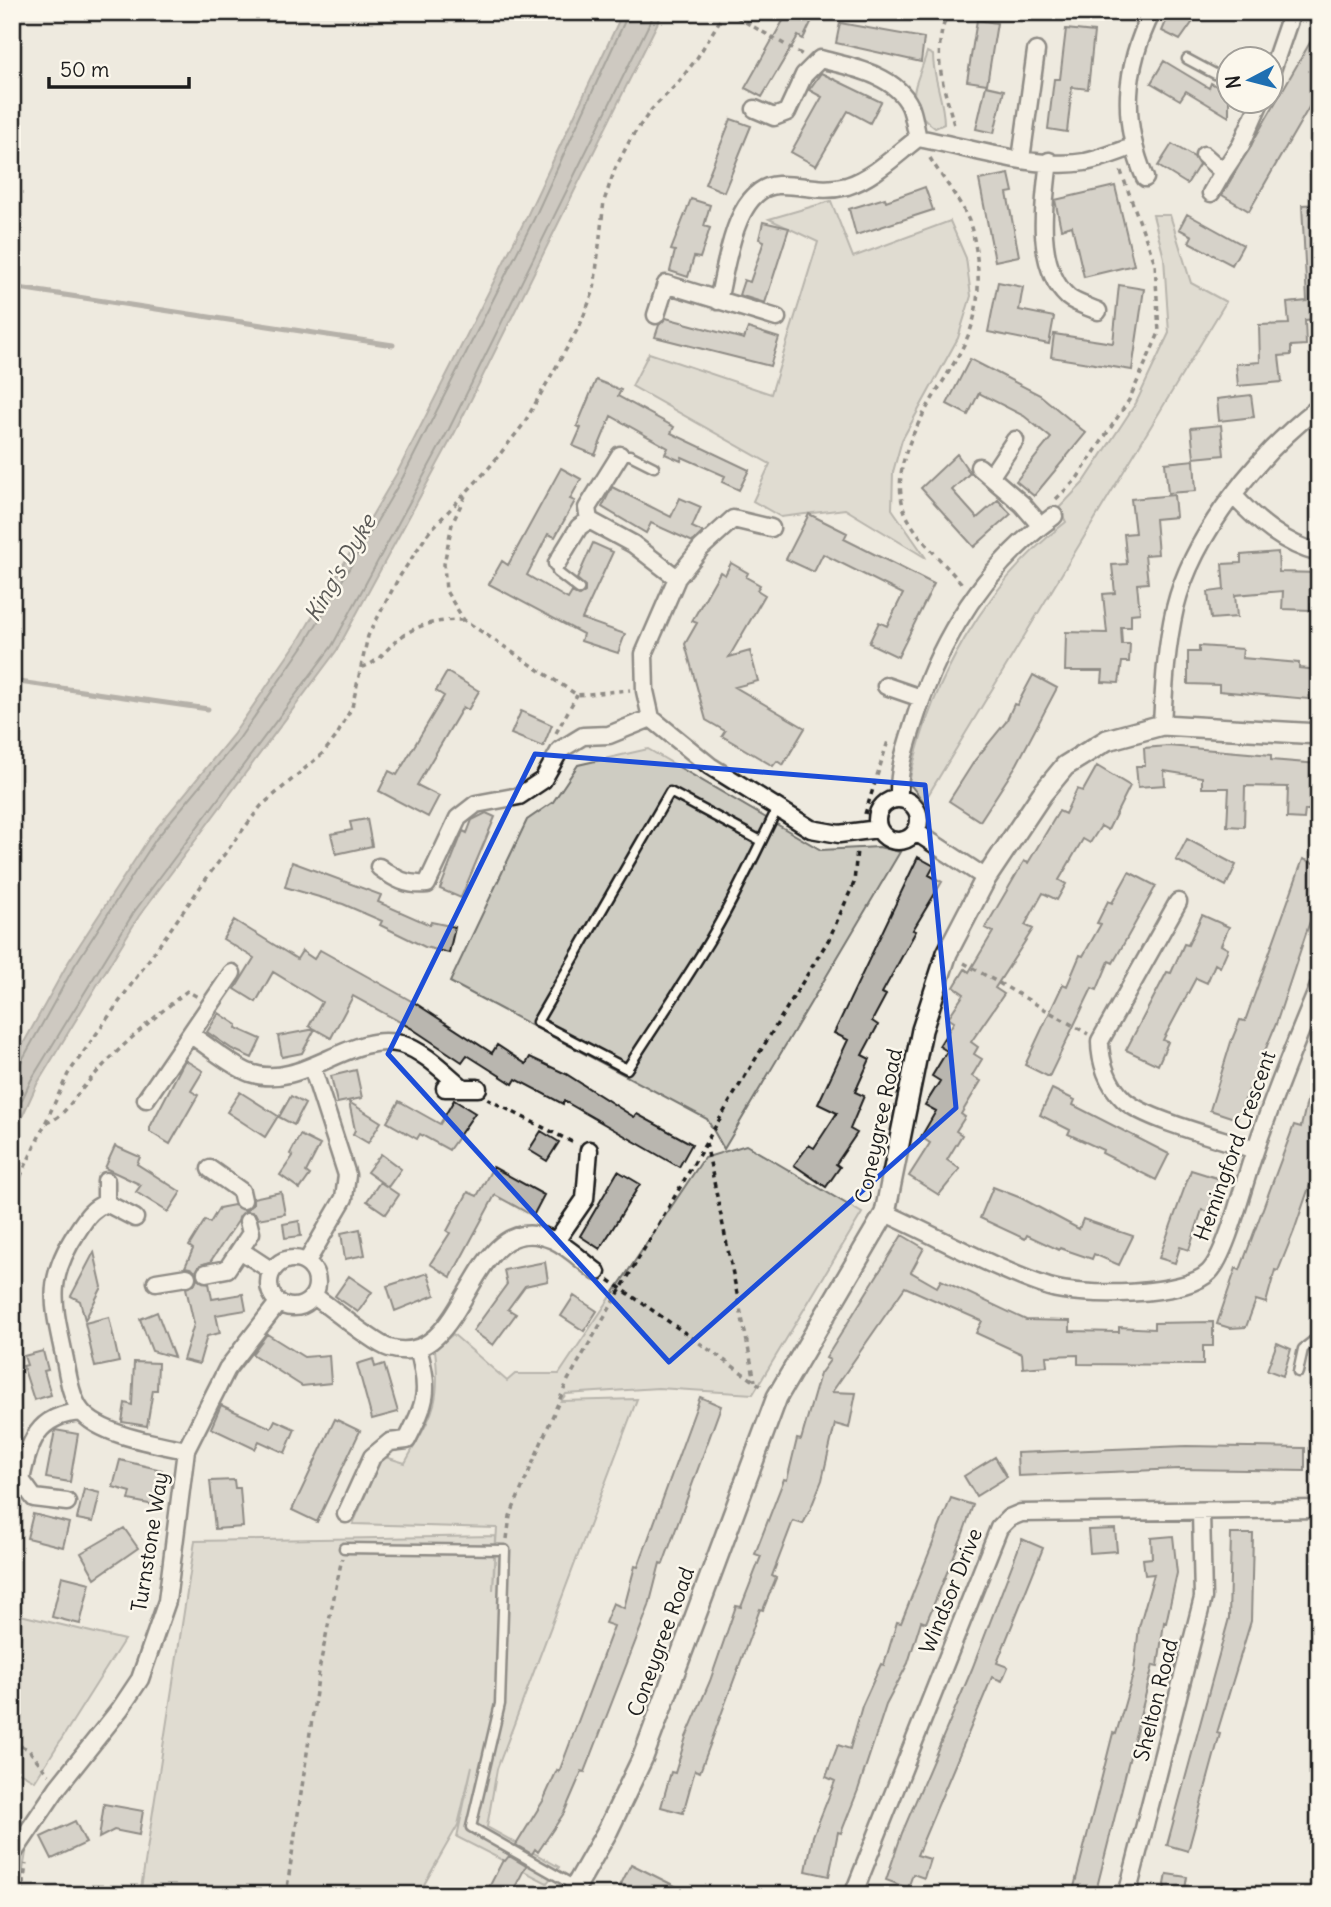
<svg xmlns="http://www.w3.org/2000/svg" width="1331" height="1907" viewBox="0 0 1331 1907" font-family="Delius,sans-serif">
	<rect width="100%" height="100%" fill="#eeeadf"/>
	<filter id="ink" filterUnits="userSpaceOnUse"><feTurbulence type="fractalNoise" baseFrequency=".0143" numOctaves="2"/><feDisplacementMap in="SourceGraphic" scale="14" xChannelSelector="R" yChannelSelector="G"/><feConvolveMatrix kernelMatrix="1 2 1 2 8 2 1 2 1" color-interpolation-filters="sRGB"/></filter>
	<g filter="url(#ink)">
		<path fill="#ceccc2" stroke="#75746f" stroke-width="2" d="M927 52 933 55C933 79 944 100 944 124L935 128C900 102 917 86 927 52Z
			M831 201 853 257 950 221 966 258 971 296 958 338 902 440 893 472 892 509 926 558 845 509 781 517 753 501 770 464 632 386 649 353 771 394 818 242 769 219Z
			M1153 215H1170L1191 283 1226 302 924 802 909 783C930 683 984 585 1066 522L1059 508 1084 482 1136 403 1169 333 1164 258Z
			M648 749 821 850 879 847 900 852 724 1149 707 1119 450 982 527 820 553 802 578 765Z
			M746 1145 862 1213 753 1394 658 1388 566 1394 561 1401 637 1399 497 1769 487 1827 559 1867 547 1883 457 1837 472 1766 458 1825 418 1895H140L195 1541 495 1536 493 1590 497 1528 353 1524 382 1456 405 1463C431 1415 442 1407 435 1350L453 1334 507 1381 515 1374H559L704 1158Z
			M12 1613 124 1640 35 1781 12 1768Z
			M27 1846 19 1895H12V1874Z"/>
		<path fill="#a6a39d" stroke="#6f6d69" stroke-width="2" d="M623 12H663L455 432 337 650 139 916 37 1084 12 1139V1064L69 961 151 835 233 735 300 638 397 473 527 216Z"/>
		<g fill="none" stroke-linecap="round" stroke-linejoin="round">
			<path stroke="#535250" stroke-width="2" d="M12 1066 21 1062 75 965 156 839 239 739 306 642 403 477 534 219 629 12
				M12 1122 31 1080 134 912 332 646 449 429 655 12"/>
			<path stroke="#6f6d69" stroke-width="5" d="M12 287 393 345
				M12 681 208 709"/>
		</g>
		<path fill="#b9b6af" stroke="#1c1c1c" stroke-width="2" d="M788 12H816L803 39 798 36 762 97 745 88Z
			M1170 12H1191L1194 20 1180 40 1162 31Z
			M977 20 997 23 987 84 967 81Z
			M840 23 924 38 921 62 836 43Z
			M1319 27V90L1249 211 1222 195Z
			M1066 29 1094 32 1088 89 1072 87 1067 132 1048 129 1054 79H1060Z
			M1164 61 1209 88 1211 83 1229 94V117L1186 91 1180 100 1151 83Z
			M821 73 881 102 870 123 848 111 816 166 791 152 822 97 809 90Z
			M986 86 1004 90 994 133 976 129Z
			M731 119 751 126 724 192 705 184Z
			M1172 144 1194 157 1199 165 1187 184 1158 166Z
			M1009 174 1013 192 1007 193 1019 256 995 261 979 180Z
			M1115 186 1134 265 1084 277 1072 226 1061 229 1055 200Z
			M925 187 933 210 856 235 849 209 885 198 886 201Z
			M691 199 710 205 704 226 710 228 700 258 694 257 688 277 670 271 675 251 671 250Z
			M1319 204V311H1315L1316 319 1305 320 1306 345 1291 346V355L1279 356 1282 382 1238 386 1236 364 1260 362 1259 325 1289 324 1287 303 1307 301 1302 205Z
			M1187 214 1243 245 1232 265 1189 242 1192 236 1179 229Z
			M763 222 789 228 765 303 739 295 744 280 750 282 764 241 759 239Z
			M998 282 1023 287 1019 310 1054 317 1049 344 988 332Z
			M1119 285 1144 289 1132 370 1051 357 1054 334 1113 343Z
			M666 318 744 339 748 328 779 338 770 366 655 337 659 325Z
			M970 359 1040 395 1086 433 1034 496 1016 481 1051 438 1024 416 979 393 968 415 947 404Z
			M596 380 621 390 618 396 674 427 671 433 749 470 739 490 722 482 725 476 682 457 681 461 665 454 668 448 611 416 595 455 573 446 581 428 577 426Z
			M1251 395 1254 417 1219 421 1217 399Z
			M1221 425 1224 455 1194 458 1191 428Z
			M957 454 970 473 952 490 977 518 998 500 1011 514 974 547 921 488Z
			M1194 460 1196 491 1168 493 1165 463Z
			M561 468 581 479 570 499 575 501 555 537 548 534 527 575 568 599 572 592 579 596 585 592V586L577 579 593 543 613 552 582 619 625 634 618 653 581 641 583 634 489 584 502 561 508 565Z
			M612 487 671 517 680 498 701 507 692 527 703 532 693 542 651 523 646 533 602 507Z
			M1174 495 1176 517 1155 519 1158 554 1145 555 1148 583 1137 584 1140 613 1131 614V627H1121L1122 644H1130L1129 662H1122L1119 683 1102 682 1103 671H1065L1066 632 1107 633 1103 594 1115 593 1112 565 1127 564 1124 534 1135 533 1131 499Z
			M809 514 847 533 844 539 934 584 898 657 869 643 879 622 887 626 903 594 823 554 814 572 786 559Z
			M1278 552 1279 572 1319 573V605L1311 604V610L1282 609 1283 591 1235 595 1237 617 1211 619 1208 592 1224 590 1222 564 1241 563V555Z
			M731 563 748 573 746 577 760 585 757 590 765 595 729 657 750 651 758 681 735 687 805 728 783 765 777 761 773 766 722 736 725 731 706 720 685 644 697 623 692 621 720 572 725 575Z
			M1199 646 1243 649 1242 658 1299 663V668L1319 670V700L1219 691V685L1188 684V652H1199Z
			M447 672 479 691 468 710 463 707 417 785 439 796 428 817 379 791 389 771 397 775 444 696 436 691Z
			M1033 675 1057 688 1017 764 980 821 949 801 975 760 1006 722 1014 704 1017 705Z
			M521 711 552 725 543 747 511 734Z
			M1168 746 1271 755V760L1319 764V810H1305L1304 819 1287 818 1288 787 1245 786 1244 827 1227 826 1229 788H1202V777L1164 771 1165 785 1138 787 1136 766H1145L1144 748Z
			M1097 766 1130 786 1108 830 1101 826 1090 843 1083 839 1059 880 1066 884 1057 900 1043 893 1025 925 1033 929 995 988 1004 994 971 1042 978 1047 974 1054 982 1059 972 1076 981 1081 961 1114 965 1117 956 1131 962 1135 947 1160 960 1169 939 1195 909 1176 930 1143 921 1137 936 1111 925 1105 940 1081 932 1076 947 1051 939 1046 954 1022 948 1018 964 994 954 987 965 969 969 972 993 932 985 928 1024 861 1028 863 1059 811 1065 814 1077 789 1083 791Z
			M486 813 495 817 461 898 440 889 463 831 467 833 472 820Z
			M367 819 372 846 336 854 331 834 352 830 350 822Z
			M1187 839 1236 865 1226 886 1176 860Z
			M918 857 934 866 929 875 942 882 913 930 916 931 882 993 886 995 872 1021 878 1025 862 1055 870 1059 855 1092 864 1096 850 1129 857 1133 836 1164 840 1167 826 1187 794 1165 809 1145 814 1148 837 1113 818 1104 848 1040 834 1033Z
			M1303 859 1319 865V894L1276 1024 1237 1119 1210 1110 1231 1042 1240 1020 1245 1021Z
			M292 862 381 895 378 902 430 925 431 922 455 927 449 953 425 947 380 925 382 921 343 904 285 887Z
			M1129 872 1156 886 1113 963 1109 961 1097 990 1092 988 1049 1077 1025 1065 1063 984 1067 986 1080 955 1083 956 1101 924 1097 923 1108 901 1112 903Z
			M1202 915 1229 927 1221 945 1228 949 1220 967 1215 964 1207 983 1196 978 1163 1040 1168 1042 1158 1065 1126 1050 1167 972 1171 973 1184 944 1188 945Z
			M234 920 297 959 302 951 314 959 320 950 415 1003 492 1053 497 1045 526 1064 530 1057 566 1074 634 1117 637 1114 692 1144 679 1167 564 1101 563 1104 516 1079 513 1084 467 1055 462 1062 411 1028 353 996 331 1038 315 1029 302 1053 282 1057 278 1036 315 1029 309 1026 322 1002 273 972 256 1002 235 989 254 958 223 939Z
			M219 1013 237 1025 236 1028 261 1039 252 1058 232 1049 207 1032Z
			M185 1060 203 1071 191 1091 198 1095 170 1144 150 1132V1127Z
			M356 1070 362 1098 337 1103 331 1076Z
			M1313 1075H1319V1158L1294 1231 1278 1271 1275 1270 1266 1303 1256 1300 1246 1327 1230 1328 1217 1324 1236 1268 1240 1270 1294 1125 1301 1127Z
			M1052 1089 1075 1100 1073 1105 1169 1154 1156 1180 1102 1153 1103 1150 1068 1134 1070 1130 1040 1115Z
			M240 1092 278 1116 265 1137 227 1112Z
			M291 1096 305 1104 294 1125 279 1117Z
			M454 1100 475 1113 449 1150 420 1134 417 1139 387 1122 399 1101 440 1124Z
			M349 1102 381 1122 368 1143 353 1134 355 1130Z
			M541 1131 559 1142 547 1161 529 1150Z
			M300 1135 320 1145 306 1172 310 1175 300 1189 280 1175 293 1156 290 1154Z
			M115 1146 140 1157 137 1164 181 1192 168 1212 136 1192 141 1185 105 1168Z
			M381 1154 401 1169 388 1187 367 1172Z
			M493 1167 544 1195 533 1216 495 1195 451 1277 430 1264 450 1233 447 1231 468 1192 477 1196Z
			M1191 1170 1223 1180 1212 1213 1202 1210 1189 1250 1180 1247 1175 1263 1159 1258Z
			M618 1171 640 1184 600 1249 580 1236Z
			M380 1182 399 1195 386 1214 367 1201Z
			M993 1187 1021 1198 1079 1229 1083 1219 1133 1236 1119 1265 1094 1254 1092 1259 1060 1248 1059 1250 1027 1235 1025 1239 980 1218Z
			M281 1192 285 1214 258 1219 255 1213 245 1211 210 1262 200 1265 196 1272 185 1267 193 1249 189 1246 205 1220 210 1223 219 1208 234 1205 246 1210 253 1204V1198Z
			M299 1221 301 1236 285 1238 283 1224Z
			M360 1229 365 1255 345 1259 341 1233Z
			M902 1235 924 1248 911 1272 937 1287 941 1280 1026 1320 1070 1321V1331L1119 1332V1327L1154 1329V1323L1213 1322V1346H1203V1365L1078 1364V1355L1046 1356 1047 1366 1023 1368 1022 1354 976 1333 982 1321 905 1287 832 1392 856 1393 849 1428 835 1424 822 1480 810 1510 803 1524 793 1521 772 1576 776 1578 763 1610 760 1609 700 1772 695 1770 683 1813 661 1807 671 1772 675 1773 686 1737 710 1681 736 1606 741 1607 761 1556 755 1554 784 1479 787 1480 797 1439 801 1440 820 1374 830 1360 826 1358Z
			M94 1252 102 1287 85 1320 80 1301 71 1296Z
			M545 1262 548 1281 525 1286 508 1309 516 1314 493 1345 473 1331 507 1284 504 1270Z
			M428 1273 435 1295 395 1311 387 1286Z
			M349 1276 372 1292 358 1312 335 1296Z
			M197 1278 209 1283 212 1299 243 1294 246 1310 216 1315 220 1333 207 1336 199 1364 183 1360 194 1324 186 1288 194 1285Z
			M574 1296 597 1311 584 1331 561 1316Z
			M157 1312 174 1357 152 1351 140 1319Z
			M109 1317 119 1362 95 1367 85 1323Z
			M267 1334 304 1357 329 1355 331 1383 302 1386 252 1354Z
			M1277 1343 1291 1349 1283 1376 1267 1370Z
			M43 1351 48 1370 44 1371 51 1395 34 1400 23 1366 27 1365 24 1356Z
			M373 1359 375 1367 384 1364 398 1412 372 1419 357 1364Z
			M134 1362 158 1363 157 1390H153L147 1426 122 1422 125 1403 132 1405Z
			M700 1397 721 1406 663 1564 660 1563 649 1606 585 1772 582 1771 564 1813 538 1852 535 1849 532 1854 516 1845 543 1801 557 1770 559 1772 614 1626 605 1623 613 1603 624 1608 635 1566 638 1567Z
			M221 1405 271 1428 275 1420 295 1429 285 1453 259 1441 255 1449 211 1428Z
			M335 1419 360 1431 317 1522 292 1510Z
			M55 1430 78 1434 70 1482 46 1478Z
			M1186 1446 1305 1448V1471L1179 1469 1018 1476 1017 1453Z
			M995 1457 1007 1477 976 1496 964 1476Z
			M120 1460 162 1470 154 1505 129 1500 131 1492 113 1487Z
			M234 1480 235 1488H240L243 1527 215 1529 210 1481Z
			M84 1489 100 1493 93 1522 77 1519Z
			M951 1498 973 1505 961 1539 926 1623 921 1621 908 1663 886 1705 858 1790 841 1833 838 1832 829 1876 806 1871 813 1836 835 1781 826 1777 838 1745 850 1749 862 1706 881 1664 884 1665 897 1622 901 1623Z
			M33 1514 69 1523 63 1547 27 1538Z
			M124 1528 138 1548 95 1578 81 1553Z
			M1115 1529 1117 1551 1090 1553 1088 1530Z
			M1231 1534H1253L1251 1621 1217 1733 1220 1734 1188 1851 1167 1845 1229 1618Z
			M1173 1536 1177 1573 1166 1623 1164 1622 1158 1666 1153 1665 1095 1895H1072L1113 1733 1116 1734 1134 1671 1139 1627 1154 1574 1145 1575 1143 1559 1152 1558 1151 1538Z
			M1022 1539 1043 1548 997 1663 1008 1667 1002 1681 992 1677 917 1855 930 1859 924 1878 913 1874 908 1888 886 1880 902 1833 972 1669Z
			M62 1576 90 1583 80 1624 52 1617Z
			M104 1804 143 1811 139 1835 114 1830 99 1838Z
			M75 1821 86 1843 52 1859 41 1837Z
			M509 1856 526 1866 511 1895H485L503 1860 505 1861Z
			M631 1864 693 1895H642L621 1884Z
			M1167 1874 1187 1877 1184 1895H1163Z"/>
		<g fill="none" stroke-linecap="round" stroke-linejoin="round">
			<defs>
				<path id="service" d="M1187 59 1230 82
					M620 455H630L654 467
					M557 563V572L579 589
					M761 841 670 792 537 1022 627 1069C654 1027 682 986 708 943 734 900 755 854 777 809
					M1298 1372 1303 1349 1319 1336
					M344 1548 505 1550 500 1704 471 1827 575 1886"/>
				<path id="minor" d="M1272 70 1292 12
					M755 109 774 117 787 112 804 75 820 59C850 67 895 74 910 106 914 115 915 128 918 138 968 147 1035 170 1085 162 1101 159 1117 152 1132 147
					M1204 155 1223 172 1211 193
					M1021 159 1036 51
					M1049 161C1044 201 1034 266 1068 297 1075 303 1089 307 1098 311
					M1223 172 1241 145 1260 102
					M1145 178C1121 121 1124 68 1152 12
					M718 301C726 269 734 187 778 185 801 184 821 193 847 186 873 178 897 154 918 138
					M656 315 666 284 777 318
					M620 455 587 508 589 520 633 544 677 578
					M979 467 1022 504 1041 526
					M991 476 1015 440
					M1234 496C1258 522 1284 544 1319 553
					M771 528 733 519 701 548 677 578 644 654 645 691 651 718 710 766 811 829 839 834 878 829
					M557 563 579 527 589 520
					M886 686 921 698
					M1162 725C1164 686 1166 647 1175 608 1193 534 1259 453 1319 407
					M899 798C898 772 905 750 913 725 938 642 983 568 1054 516
					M877 820a21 21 0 1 1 42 0a21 21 0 1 1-42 0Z
					M916 832 986 878
					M379 867C395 879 407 886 427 884L458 818 476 804 519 796 543 780 560 750 583 736 609 735 651 718
					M1178 902 1100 1041C1100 1062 1108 1085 1124 1100 1146 1120 1223 1139 1255 1150
					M191 1035C210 1047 230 1065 250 1073 302 1091 351 1030 401 1044 424 1051 445 1073 463 1088
					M445 1088H478
					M146 1099 232 973
					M210 1169 241 1191 243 1200
					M106 1181V1203L135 1218
					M106 1203C91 1209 86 1218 77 1232 44 1282 54 1306 65 1360 68 1376 71 1398 81 1411 99 1435 158 1444 186 1450
					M885 1213C937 1236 996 1270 1049 1287 1081 1297 1185 1297 1209 1272 1227 1254 1244 1181 1254 1154 1273 1097 1296 1041 1319 986
					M556 1241 585 1199 589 1150
					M240 1250 272 1271
					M269 1283a24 24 0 1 1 48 0a24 24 0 1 1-48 0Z
					M306 1263 344 1198 347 1175 312 1067
					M206 1273 227 1269 251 1233 248 1221
					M156 1282 187 1277
					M314 1296C329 1306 375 1344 389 1348 470 1372 467 1202 553 1240 569 1247 583 1262 597 1272
					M21 1480C29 1442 37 1415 81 1412
					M12 1482 21 1480 34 1498 67 1502
					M346 1514 372 1457 390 1442 407 1440C427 1400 430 1392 418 1348
					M12 1855 58 1787 120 1709 140 1679 167 1601 186 1450 227 1369 278 1303
					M853 1895 999 1528 1009 1518 1021 1513 1319 1509
					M1127 1895 1203 1598 1201 1512"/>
				<path id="tertiary" d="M571 1895 608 1830 643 1757 777 1397 885 1213 922 1030 947 953 986 878 1042 794 1065 766 1107 740 1162 725 1319 734"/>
			</defs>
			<use href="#service" stroke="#1c1c1c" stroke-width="13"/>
			<use href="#minor" stroke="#1c1c1c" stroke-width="21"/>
			<use href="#tertiary" stroke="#1c1c1c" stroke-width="24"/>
			<path stroke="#1c1c1c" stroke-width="3.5" stroke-dasharray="5 5" stroke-linecap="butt" d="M728 12 803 55
				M948 12C930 57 944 85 955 129
				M930 158C942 178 960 199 969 221 980 252 982 300 970 331 949 385 887 444 903 506 909 531 947 566 964 586
				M465 496 452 524 444 564 446 591 464 620 577 695 630 690
				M1056 499 1076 480 1129 400 1159 333 1155 263 1120 169
				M362 667C378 664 388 646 401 637 420 623 441 620 464 620
				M556 733 577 695
				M865 814 888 741
				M964 963 1088 1034
				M487 1099 574 1143
				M46 1123C60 1119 69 1106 77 1095 110 1055 147 1023 187 991L198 997
				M706 1143 755 1381
				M12 1195 68 1074 211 872 261 806 323 753 336 737 352 707 368 636 398 579 429 532 488 469 523 425 580 325 594 290 604 201 615 169 631 138 652 109 678 83 697 58 725 12
				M609 1280 764 1388
				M507 1539 510 1516 568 1380 736 1091 829 939 854 883 857 849
				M12 1742 28 1749 49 1775
				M22 1895 26 1864
				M286 1895 320 1665 342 1558"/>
			<use href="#service" stroke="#fbf7ec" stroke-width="8"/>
			<use href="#minor" stroke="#fbf7ec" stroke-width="16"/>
			<use href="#tertiary" stroke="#fbf7ec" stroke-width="19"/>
		</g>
	</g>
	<path d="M0 0H1331V1907H0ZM535 754 925 785 956 1108 669 1362 388 1054Z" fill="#eeeadf" fill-opacity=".55" fill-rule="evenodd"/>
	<path fill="none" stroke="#1d4ed8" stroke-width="5" stroke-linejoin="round" d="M535 754 925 785 956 1108 669 1362 388 1054Z"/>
	<g text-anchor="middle" stroke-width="5" stroke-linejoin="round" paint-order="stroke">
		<g font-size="21" fill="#1c1c1c" stroke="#fbf7ec">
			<text transform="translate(879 1126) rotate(-78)" y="7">Coneygree Road</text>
			<text transform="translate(1235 1146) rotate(-70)" y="7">Hemingford Crescent</text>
			<text transform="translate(150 1542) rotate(-81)" y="7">Turnstone Way</text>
			<text transform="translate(951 1591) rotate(-68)" y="7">Windsor Drive</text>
			<text transform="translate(661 1642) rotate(-70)" y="7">Coneygree Road</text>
			<text transform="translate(1156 1700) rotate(-76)" y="7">Shelton Road</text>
		</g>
		<g font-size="23" font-style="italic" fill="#5a5956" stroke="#fbf7ec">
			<text transform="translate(340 568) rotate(-60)" y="8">King's Dyke</text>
		</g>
	</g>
	<rect width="1331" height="1907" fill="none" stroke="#fbf7ec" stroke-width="42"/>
	<rect x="21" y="21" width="1289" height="1865" fill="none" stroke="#1c1c1c" stroke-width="2.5" filter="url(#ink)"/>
	<g transform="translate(1250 80) rotate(263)"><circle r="33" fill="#fbf7ec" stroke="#a29f99" stroke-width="2"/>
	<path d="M0-5L12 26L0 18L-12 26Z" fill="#1f6fb2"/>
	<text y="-10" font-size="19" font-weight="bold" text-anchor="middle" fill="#1c1c1c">N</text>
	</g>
	<path d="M49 77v10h140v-10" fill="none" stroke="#1c1c1c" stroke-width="3.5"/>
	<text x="60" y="77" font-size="21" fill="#1c1c1c" stroke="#fbf7ec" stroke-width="5" paint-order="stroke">50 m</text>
</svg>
